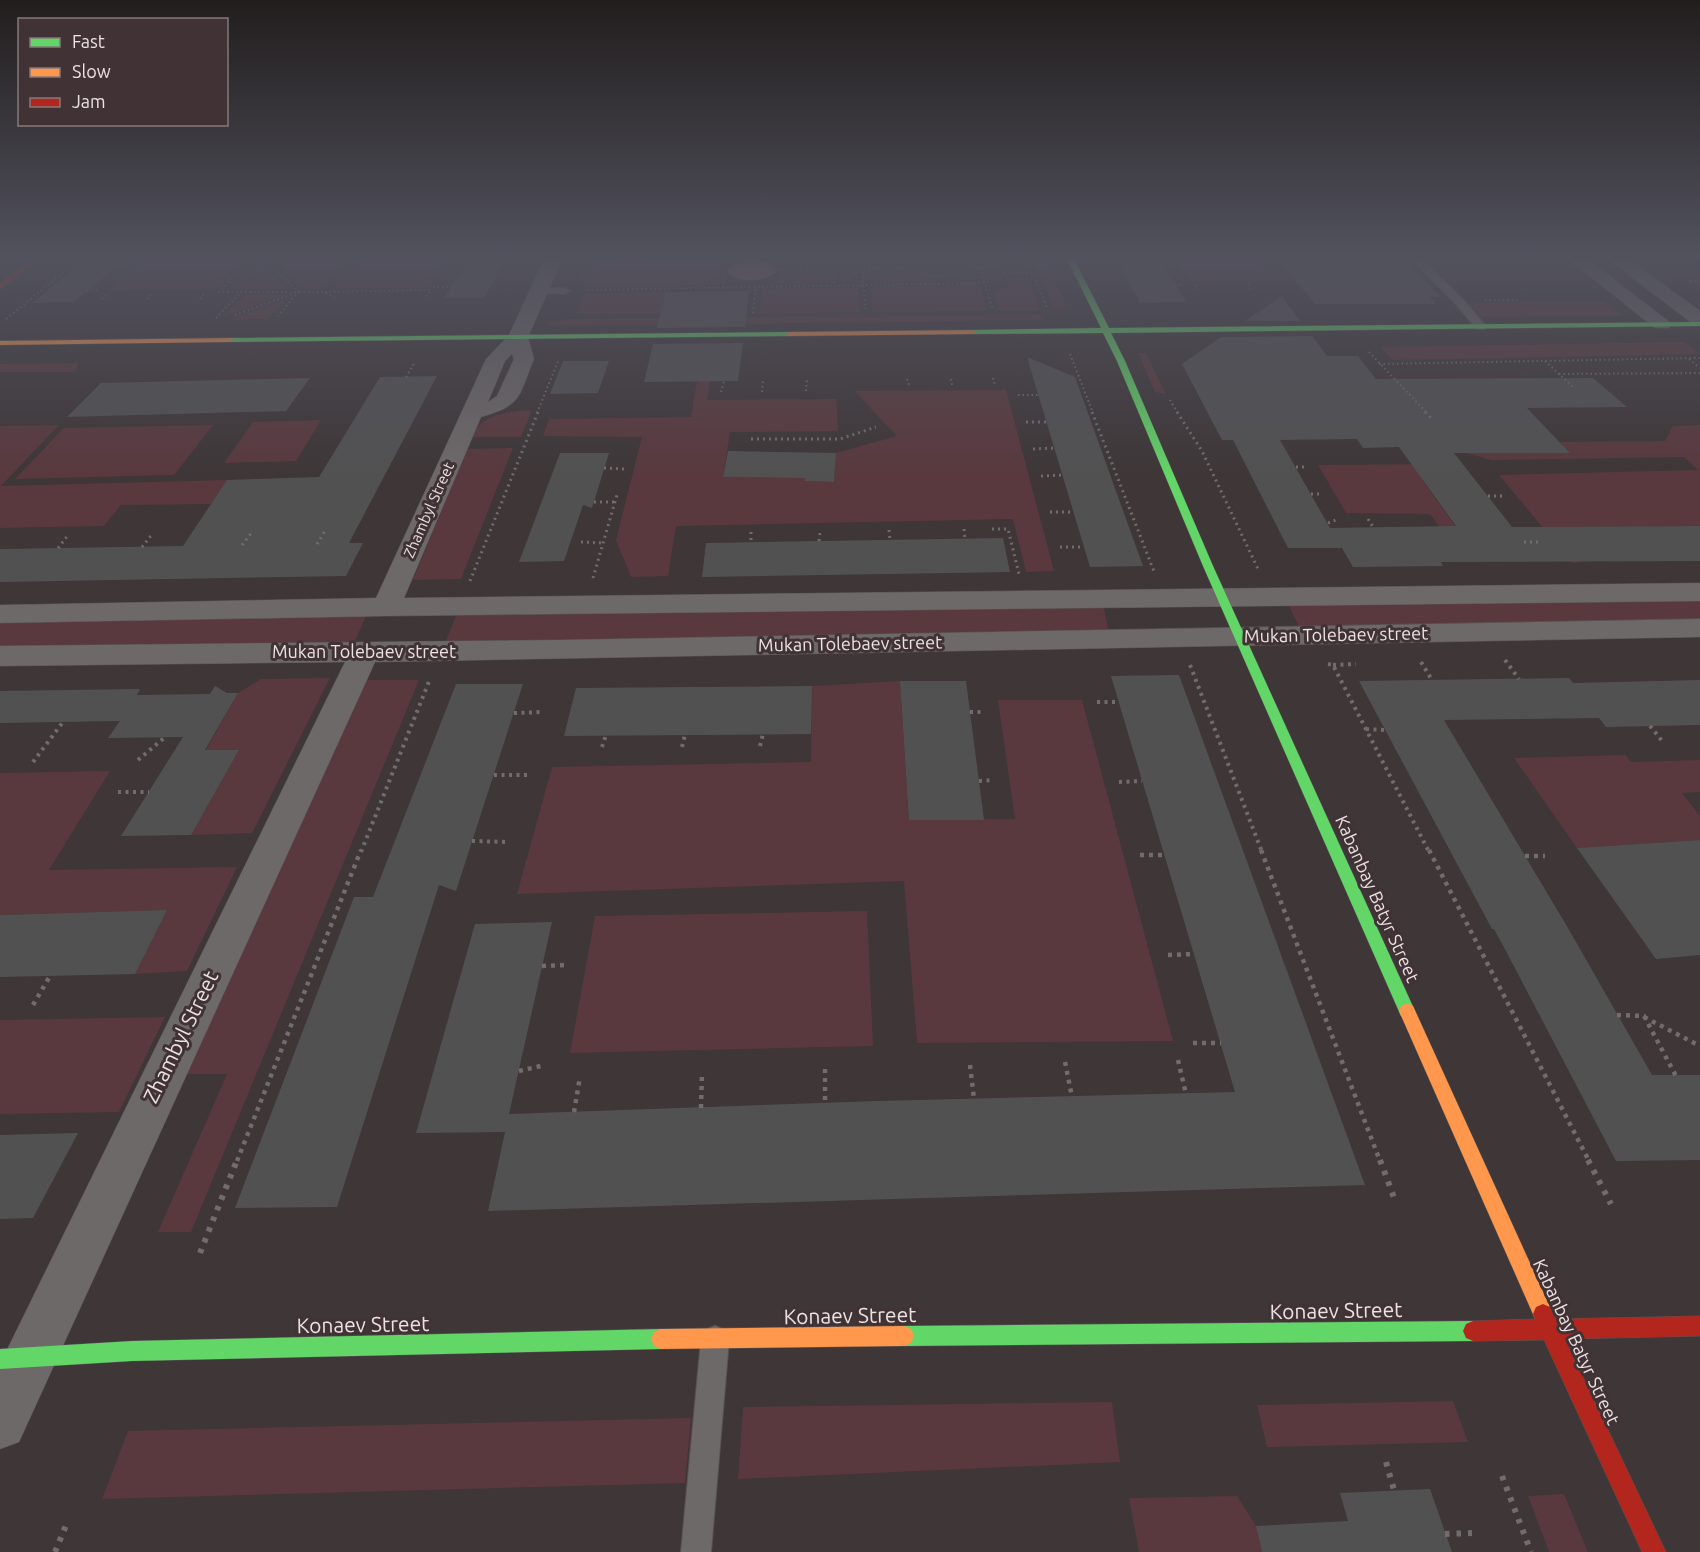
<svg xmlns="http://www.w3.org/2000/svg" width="1700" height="1552" viewBox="0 0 1700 1552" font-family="Ubuntu,sans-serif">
	<rect width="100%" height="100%" fill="#3e3637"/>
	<path fill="#59393d" d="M145 259H234L241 263 214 289 110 290Z
		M275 259H347L321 289H306Z
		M360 259H444L424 288H334Z
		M1034 259H1047L1066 306 1054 310Z
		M1177 259H1257L1273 280 1191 281Z
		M258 261 287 289H231Z
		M722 261 719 285 586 286 595 262Z
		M912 273 937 278 938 282 869 283 868 274Z
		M787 274H830L831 284H787Z
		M1006 276H1027L1040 310H999L994 293 1009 285Z
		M980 285 987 311 872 312 871 287Z
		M858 287 859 312 759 313 762 289Z
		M666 292 662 309H747V313L577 314 585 294Z
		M245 295H284L223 317Z
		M287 299 267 319 228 320Z
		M1604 301 1623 316 1483 317 1467 303Z
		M1042 315 1044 320 548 326 545 323 568 319Z
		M1684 342 1700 354 1392 360 1381 347Z
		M1138 353H1146L1166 394 1155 392Z
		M78 363 75 372H0V364Z
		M697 381H710L707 400 836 399 838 431 730 432 723 477 805 478V481L834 482 836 453 897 436 854 391 1006 390 1054 571 1026 572 1013 519 676 526 668 576 631 577 616 540 642 437 543 436 549 419 691 417Z
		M532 410 521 437H472C481 414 510 411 532 410Z
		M321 420 296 461 224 463 253 422Z
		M59 425 1 486 227 480 211 504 121 505 104 526 0 528V426Z
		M213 425 174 475 15 479 64 428Z
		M1700 425V526L1554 527 1583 562 1572 563 1499 475 1698 470 1684 457 1491 460 1467 453H1569L1560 442 1665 441 1673 426Z
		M513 448 461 579 413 580 467 449Z
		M1443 464 1476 480 1423 481 1481 562H1465L1430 514 1346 513 1318 465Z
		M1700 592V628L1303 635 1284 595Z
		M1102 598 1110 639 442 651 460 606Z
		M370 607 350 652 0 656V614Z
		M330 678 252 833 191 835 239 750H206L238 693 261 679Z
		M366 680H419L191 1232H158L227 1074H181Z
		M900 681 909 820 1015 819 998 700H1082L1173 1041 917 1043 904 881 517 894 552 767 811 762 812 686Z
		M1626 755 1631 762 1700 760V792L1682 793 1700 816V840L1577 848 1514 758Z
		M110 771 49 870 237 867 187 971 135 974 167 910 0 915V773Z
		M867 911 873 1046 570 1053 595 916Z
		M165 1017 119 1112 0 1114V1020Z
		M1453 1401 1468 1442 1267 1447 1257 1405Z
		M1112 1402 1120 1462 738 1479 743 1407Z
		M691 1418 685 1483 102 1499 128 1431Z
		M1564 1494 1588 1552H1549L1528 1496Z
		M1237 1496 1256 1526 1262 1552H1139L1129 1498Z"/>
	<path fill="#9c626a" d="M752 260 772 263 777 269 775 273C762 282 742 283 729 274L727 271 731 265Z"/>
	<path fill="#525152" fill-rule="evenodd" d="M86 259H125L74 302 32 303Z
		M469 259H506L484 298H444Z
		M1117 259H1160L1186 302 1140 303Z
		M1277 259H1403L1441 297H1430L1436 304H1315Z
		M749 291 745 327 657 328 666 292Z
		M1282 296 1300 321H1245Z
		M1312 336 1327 356H1358L1376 379 1593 378 1627 407 1527 408 1570 453H1454L1512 527 1700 526V561L1441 562 1443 566 1353 567 1338 541 1342 548H1288L1233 440H1222L1182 364 1221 337ZM1357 439 1363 448 1399 447 1456 526 1330 528 1280 440Z
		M743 343 738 381 644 382 653 344Z
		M1027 357 1075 377 1143 566 1090 567Z
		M563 361H609L598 393 550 394Z
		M437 376 349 543H363L346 576 0 582V549L183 546 227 480 319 477 380 377Z
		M310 378 286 411 67 417 101 383Z
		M728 451 836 453 834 482 805 481V478L723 477Z
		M560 453H609L592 508 583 505 564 561 519 562Z
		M1003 538 1010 572 702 577 706 543Z
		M1179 675 1365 1185 488 1211 507 1123 505 1132 416 1133 475 924 552 922 509 1114 878 1101 1235 1092 1111 676Z
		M1569 678 1573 683 1700 680V725L1606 727 1599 718 1444 720 1568 928 1652 1075H1700V1160L1616 1161 1507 953 1494 929H1492L1359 681Z
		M900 681H966L984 820H909Z
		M456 684H523L456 891 439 885 337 1207 235 1208 354 897H373Z
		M215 686 227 693H238L205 750H239L191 835 121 836 183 737 108 738 120 721 0 723V691L140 689 137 695 210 694Z
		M812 686 811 734 564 736 576 688Z
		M1700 840V955L1656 959 1577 848Z
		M167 910 135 974 0 977V915Z
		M78 1133 33 1218 0 1219V1135Z
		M1430 1489 1452 1552H1262L1256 1526 1348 1521 1340 1493Z"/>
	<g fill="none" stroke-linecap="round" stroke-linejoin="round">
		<defs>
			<path id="lane" d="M1411 259H1422L1462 298 1485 325V329H1477L1454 302Z
				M539 288H565L570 291 565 294 535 293 534 291Z
				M715 1326 725 1330 729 1340 711 1552H681L701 1340 705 1330Z"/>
			<path id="street" d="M544 259H562L528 337 534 359C518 397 523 405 481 417L404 598 1700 583V601L386 616 0 623V605L376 598 486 359 509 335ZM512 354 514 359 497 396 488 402 505 361Z
				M1568 259H1588L1672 324 1669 328H1655Z
				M1608 259H1629L1700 311V326L1693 324Z
				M1700 619V637L375 662 19 1442 0 1449V1364L345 662 0 666V646L559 640Z"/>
			<path id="fast" d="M1067 259H1074L1109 328 1700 322V326L1111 333 1125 361 1213 566 1415 1011 1413 1016 1407 1019 1401 1016 1203 566 1117 361 1103 333 972 334 968 332 972 330 1101 328Z
				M789 332H792V336L229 342 225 340 229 338Z
				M1473 1321 1480 1324 1483 1331 1480 1338 1473 1341 904 1346 897 1343 894 1336 897 1329 904 1326Z
				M661 1329 668 1332 671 1339 668 1346 661 1349 132 1361 0 1369V1349L132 1341Z"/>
			<path id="slow" d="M972 330 976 332 975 334 789 336 785 334 789 332Z
				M232 338 233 340 229 342 0 345V341Z
				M1407 1003 1413 1006 1550 1307 1553 1314 1550 1321 1543 1324 1536 1321 1399 1011 1401 1006Z
				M904 1326 911 1329 914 1336 911 1343 904 1346 661 1349 654 1346 651 1339 654 1332 661 1329Z"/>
			<path id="jam" d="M32 259H40L0 289V283Z
				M1543 1304 1550 1307 1556 1319 1700 1316V1336L1565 1339 1666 1552H1642L1544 1340 1473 1341 1466 1338 1463 1331 1466 1324 1473 1321 1535 1319 1533 1314 1536 1307Z"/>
		</defs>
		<use href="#lane" stroke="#585253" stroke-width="2"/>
		<use href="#street" stroke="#585253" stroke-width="1"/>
		<use href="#fast" stroke="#585253" stroke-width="1"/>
		<use href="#slow" stroke="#585253" stroke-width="1"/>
		<use href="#jam" stroke="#585253" stroke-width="1"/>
		<path stroke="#716c6d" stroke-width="2" stroke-dasharray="1.5 3" stroke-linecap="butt" d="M251 259 219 292H324
			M266 259 298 292 278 316
			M782 259V287
			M833 259 834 285
			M862 259 865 309
			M977 259 993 310
			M1028 259 1047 308
			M578 260 646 259
			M931 260 951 261 958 269C946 279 932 277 919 271L918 265Z
			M1029 262H1000L996 267 1005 273H1033
			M846 264H862L880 268 855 273 841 268Z
			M887 264 895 265 898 269 889 272 880 269V266Z
			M1163 264H1171
			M811 265 822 266 824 270 809 272 806 269Z
			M117 266H128
			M898 268H918
			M958 268 996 267
			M782 269H806
			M1677 272H1700
			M582 278 589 260
			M1690 281H1700
			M1248 284 1251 289
			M1175 285H1184
			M1196 285 1199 289
			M433 287H451
			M723 288 727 259
			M587 290 985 283 1005 273
			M87 291 99 290
			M335 298 324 292 431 290 425 298
			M102 299 108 294
			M147 299 152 293
			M200 299 205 292
			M1485 300H1520
			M753 313 756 287
			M235 315 295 293
			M216 318 240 293
			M6 319 80 259
			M1369 352 1427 413
			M1070 354 1093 413
			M1689 359 1700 368
			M1545 361 1573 387
			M1379 364 1700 358
			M1559 374 1700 373
			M406 377 415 362
			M993 378 995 385
			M907 379 909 385
			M951 379 952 385
			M806 391 807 380
			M721 392 724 381
			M762 392 763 381
			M1018 395H1038
			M1170 400 1178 413
			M537 413 559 359"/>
		<path stroke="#716c6d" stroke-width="3" stroke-dasharray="2 4" stroke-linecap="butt" d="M1092 412 1155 574
			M1177 412 1202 451 1259 571
			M1425 412 1433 420
			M1026 422H1047
			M751 439H840L876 427
			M1033 449 1054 448
			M1296 467H1308
			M604 468 624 469
			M1041 476 1063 475
			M1311 494H1323
			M1488 496H1502
			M594 502H615
			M1050 512H1073
			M1368 519 1373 527
			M1328 523 1338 519
			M964 529 965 539
			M992 529H1008L1019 574
			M889 530 890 540
			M751 532V542
			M819 541 820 532
			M581 542 603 543
			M1524 542H1540
			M317 544 325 531
			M242 545 252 532
			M142 547 153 533
			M1060 547H1084
			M58 548 69 534
			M593 578 617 495
			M470 581 538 412"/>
		<path stroke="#716c6d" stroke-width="4" stroke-dasharray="3 4.5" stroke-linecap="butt" d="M1505 660 1519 679
			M1421 662 1432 680
			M1328 664 1333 665 1429 852
			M1190 665 1262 852
			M1333 665 1356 664
			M1097 702H1119
			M970 712H985
			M514 713 543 712
			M1650 726 1663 742
			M1366 729 1384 730
			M760 746 763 734
			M602 747 606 735
			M682 747 685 735
			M138 760 164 738
			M33 762 63 722
			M494 775H527
			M979 781 994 780
			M1119 782 1142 781
			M118 792H149
			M472 841 509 842
			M361 852 430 679"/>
		<path stroke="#716c6d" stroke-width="4.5" stroke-dasharray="4 5" stroke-linecap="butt" d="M1261 850 1380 1161
			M1429 850 1589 1161
			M1140 855H1164
			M1525 856H1545
			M1168 955 1194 954
			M542 966 566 965
			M33 1005 50 976
			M1617 1015 1644 1016 1676 1076
			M1644 1017 1700 1046
			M1193 1043H1221
			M1178 1060 1186 1094
			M1065 1062 1072 1097
			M970 1065 974 1099
			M825 1069V1103
			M519 1071 545 1065
			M701 1108 702 1073
			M574 1112 580 1077
			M237 1161 361 850"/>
		<path stroke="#716c6d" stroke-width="6" stroke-dasharray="4.5 7" stroke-linecap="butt" d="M1380 1160 1396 1203
			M1588 1160 1611 1204
			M200 1253 237 1160
			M1386 1462 1394 1490
			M1502 1476 1531 1552
			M1445 1534 1472 1533
			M55 1552 67 1523"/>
		<use href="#lane" fill="#6e6969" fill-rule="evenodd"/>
		<use href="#street" fill="#6e6969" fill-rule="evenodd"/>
		<use href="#fast" fill="#63d668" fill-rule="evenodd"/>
		<use href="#slow" fill="#ff974d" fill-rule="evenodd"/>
		<use href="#jam" fill="#b3261e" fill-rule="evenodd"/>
	</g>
	<linearGradient id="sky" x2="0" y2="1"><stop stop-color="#221e1e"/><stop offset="0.54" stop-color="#52525e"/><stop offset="1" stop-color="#52525e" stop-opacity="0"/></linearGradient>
	<rect width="1700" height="476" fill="url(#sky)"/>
	<g text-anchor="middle" stroke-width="6" stroke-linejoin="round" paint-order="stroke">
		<g font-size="15" fill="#ebe2e3" stroke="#413335">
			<text transform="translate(429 510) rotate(-66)" y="5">Zhambyl Street</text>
		</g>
		<g font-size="18" fill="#ebe2e3" stroke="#413335">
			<text transform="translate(1336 635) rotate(-1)" y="6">Mukan Tolebaev street</text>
			<text transform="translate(850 644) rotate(-1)" y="6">Mukan Tolebaev street</text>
			<text x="364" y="658">Mukan Tolebaev street</text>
			<text transform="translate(1377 899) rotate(66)" y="6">Kabanbay Batyr Street</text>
			<text transform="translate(1576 1342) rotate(65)" y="6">Kabanbay Batyr Street</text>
		</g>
		<g font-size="21" fill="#ebe2e3" stroke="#413335">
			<text transform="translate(181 1037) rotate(-64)" y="7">Zhambyl Street</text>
			<text transform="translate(1336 1311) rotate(-1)" y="7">Konaev Street</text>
			<text transform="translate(850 1316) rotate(-1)" y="7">Konaev Street</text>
			<text transform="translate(363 1325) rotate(-1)" y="7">Konaev Street</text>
		</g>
	</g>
	<rect x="18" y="18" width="210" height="108" fill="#413335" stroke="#85797b" stroke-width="1.5"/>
	<rect x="30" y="38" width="30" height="9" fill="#63d668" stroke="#85797b" stroke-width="1.5"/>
	<text x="72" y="48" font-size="18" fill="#ebe2e3">Fast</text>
	<rect x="30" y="68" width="30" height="9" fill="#ff974d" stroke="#85797b" stroke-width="1.5"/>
	<text x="72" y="78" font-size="18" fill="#ebe2e3">Slow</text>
	<rect x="30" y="98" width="30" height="9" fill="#b3261e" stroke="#85797b" stroke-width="1.5"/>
	<text x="72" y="108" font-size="18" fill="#ebe2e3">Jam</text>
</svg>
